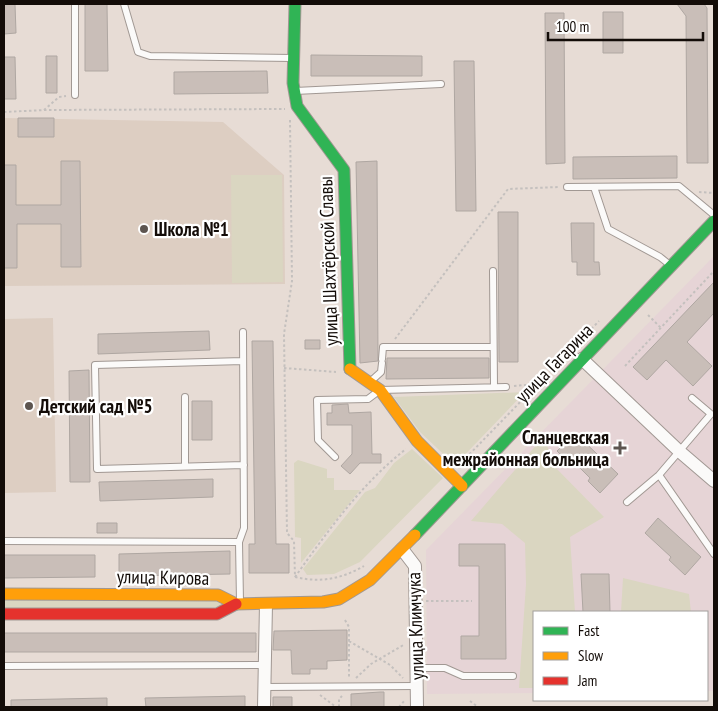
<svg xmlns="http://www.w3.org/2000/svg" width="718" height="711" viewBox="0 0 718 711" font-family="'PT Sans Narrow',sans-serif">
	<rect width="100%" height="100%" fill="#e7dcd5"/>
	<path fill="#ddcec2" d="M4 118 223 122 284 175 285 284 4 286Z
		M53 318 56 492 4 493V319Z"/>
	<path fill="#e6d4d6" d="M714 256V691H707V612H534V693L427 694 426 550Z"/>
	<path fill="#dad6c1" d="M231 175H282L283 282 232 283Z
		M525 392 455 465 420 432 394 397Z
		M544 436 554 466 604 517 570 537 575 612H534V688H519L526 584 525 543 502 524 471 521Z
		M412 449 443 478 360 562 334 574 307 575 303 569 365 492 375 488 394 463Z
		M298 460 327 469V478H334V490H360L301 563V538L295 537 294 463Z
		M623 578 689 594 691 612H621Z
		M4 600H219L222 607 4 609Z"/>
	<path fill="#c9beb8" stroke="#afa7a2" d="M4 4H15L16 33 4 34Z
		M85 4H107L108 71H85Z
		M677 4H704L707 8 708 163H687L686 16Z
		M603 12H623V53H603Z
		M545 13H564L565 163 546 164Z
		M311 55 422 56V76H311Z
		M46 56H57V93H46Z
		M4 57H15L16 99H4Z
		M454 61H474L476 211H456Z
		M267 71 268 93 174 94V72Z
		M18 118H54V137H18Z
		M677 156V178L573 179V157Z
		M61 161H80L81 267H61V224H17V268H4V165H16V205H61Z
		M377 161 378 361 360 363 356 162Z
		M498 212H518V362H499Z
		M571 223H594V262H599L600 275H577V262H572Z
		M714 282V313L687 342 712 366 693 386 666 360 647 380 633 367Z
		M209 331 210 350 98 354V334Z
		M305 340H320V349H305Z
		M252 341H273L276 544H289V573H249V544H255Z
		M387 358H489V378L386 379Z
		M89 370 90 482H70L69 371Z
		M192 401H212V440H192Z
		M348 404 349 413 371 412 372 454H381V463H360L350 474 341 466 352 454V425H327V413H332V405Z
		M575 433 618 474 600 493 588 481 590 478 573 461 570 464 557 451Z
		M213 479V497L100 501 99 482Z
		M658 518 701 557 685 575 669 560 671 557 645 533Z
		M97 523H117V533H97Z
		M459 544H505L506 659H461V636H479V566H459Z
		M230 551V574L119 576V554Z
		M4 555H95V577L4 578Z
		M581 574H609L610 612H583Z
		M347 630V660L327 661V669H310V674H292L291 650H273L274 631Z
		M4 633H256V652H4Z
		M380 692H384V707H351V694Z
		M245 696V707H146L145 698Z
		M273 697H292V707H273Z
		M107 698V707H11V700Z"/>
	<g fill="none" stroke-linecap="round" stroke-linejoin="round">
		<defs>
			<path id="lane" d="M75 4V95
				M124 4 138 52 150 56 293 58
				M295 91 441 84
				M567 187 679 186 714 215
				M594 187 608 229 660 257 670 265
				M493 271 494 387
				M382 359 383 347H493
				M243 361 95 365 97 469 244 465
				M371 381 381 372 382 363
				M185 397V466
				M335 457 318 440 317 400 368 399 380 390 506 387
				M659 475 714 554
				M627 502 659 475 711 414 692 398
				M4 541 239 542
				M240 602 239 542 244 528 243 332
				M4 666 265 665
				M417 668H445L463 676H513
				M264 687 417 686"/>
			<path id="street" d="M582 359 679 451 714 481
				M402 549 415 566 417 707
				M264 707 266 604"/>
			<path id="fast" d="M295 4 293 83 297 106 344 170 350 369
				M415 535 714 221"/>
			<path id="slow" d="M350 369 380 390 417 441 462 486
				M4 594 218 595 236 604 323 602 339 599 370 580 415 535"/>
			<path id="jam" d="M4 614H217L236 604"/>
		</defs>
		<use href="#lane" stroke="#a19893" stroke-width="8"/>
		<use href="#street" stroke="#a19893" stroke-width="14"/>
		<use href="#fast" stroke="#a19893" stroke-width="13"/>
		<use href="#slow" stroke="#a19893" stroke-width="13"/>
		<use href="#jam" stroke="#a19893" stroke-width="13"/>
		<path stroke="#c4c0be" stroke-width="2" stroke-dasharray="2.5 2.5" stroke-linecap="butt" d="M44 110 285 109
			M4 112 44 110 59 97 66 96
			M290 120 292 281 284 334 287 533 294 541 295 577
			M699 192 714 193
			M648 315 661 328
			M395 339 508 189 559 187
			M625 366 714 271
			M284 368 336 372
			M514 386 537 384
			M459 465 599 321
			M295 577C321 583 341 579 364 566
			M295 577C327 532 362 483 406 449
			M426 601H472
			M345 620 349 627V679
			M349 641 390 665 403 678
			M356 678 371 664 405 644
			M320 695 336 707
			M470 701 478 707
			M339 707V699L342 696
			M399 707 405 700"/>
		<use href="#lane" stroke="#fbfaf9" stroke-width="6"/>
		<use href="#street" stroke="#fbfaf9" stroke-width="12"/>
		<use href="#fast" stroke="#30b455" stroke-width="11"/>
		<use href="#slow" stroke="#ff9f0a" stroke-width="11"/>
		<use href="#jam" stroke="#e5322d" stroke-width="11"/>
	</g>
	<g fill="#5d5550" stroke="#fff" stroke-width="2">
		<circle cx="144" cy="229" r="5"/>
		<circle cx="29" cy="406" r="5"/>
		<path d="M617.5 440.5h5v5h5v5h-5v5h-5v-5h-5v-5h5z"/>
	</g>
	<g text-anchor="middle" stroke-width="4.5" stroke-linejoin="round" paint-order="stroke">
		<g font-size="19" font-weight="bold" fill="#130c08" stroke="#fff" text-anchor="start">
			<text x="154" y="236">Школа №1</text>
			<text x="39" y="413">Детский сад №5</text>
			<text x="609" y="444" text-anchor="end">Сланцевская<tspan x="609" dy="22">межрайонная больница</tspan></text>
		</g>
		<g font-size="19" fill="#130c08" stroke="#fff">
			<text transform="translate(328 261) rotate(-92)" y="7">улица Шахтёрской Славы</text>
			<text transform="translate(554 363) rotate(-46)" y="7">улица Гагарина</text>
			<text transform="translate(163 577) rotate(1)" y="7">улица Кирова</text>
			<text transform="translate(415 626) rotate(-92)" y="7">улица Климчука</text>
		</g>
	</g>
	<rect width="718" height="711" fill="none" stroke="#130c08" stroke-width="10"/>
	<rect x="533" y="611" width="175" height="90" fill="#ffffff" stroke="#a19e9c"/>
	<rect x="543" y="627" width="25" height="8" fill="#30b455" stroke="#a19e9c"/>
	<text x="578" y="636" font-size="15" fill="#130c08">Fast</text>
	<rect x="543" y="652" width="25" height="8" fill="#ff9f0a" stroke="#a19e9c"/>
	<text x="578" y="661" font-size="15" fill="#130c08">Slow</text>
	<rect x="543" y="677" width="25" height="8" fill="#e5322d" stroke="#a19e9c"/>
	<text x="578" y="686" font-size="15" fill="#130c08">Jam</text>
	<path d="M548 32v8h155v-8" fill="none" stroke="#130c08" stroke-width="2.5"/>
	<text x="556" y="32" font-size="15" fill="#130c08" stroke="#ffffff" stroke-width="4" paint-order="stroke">100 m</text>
</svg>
